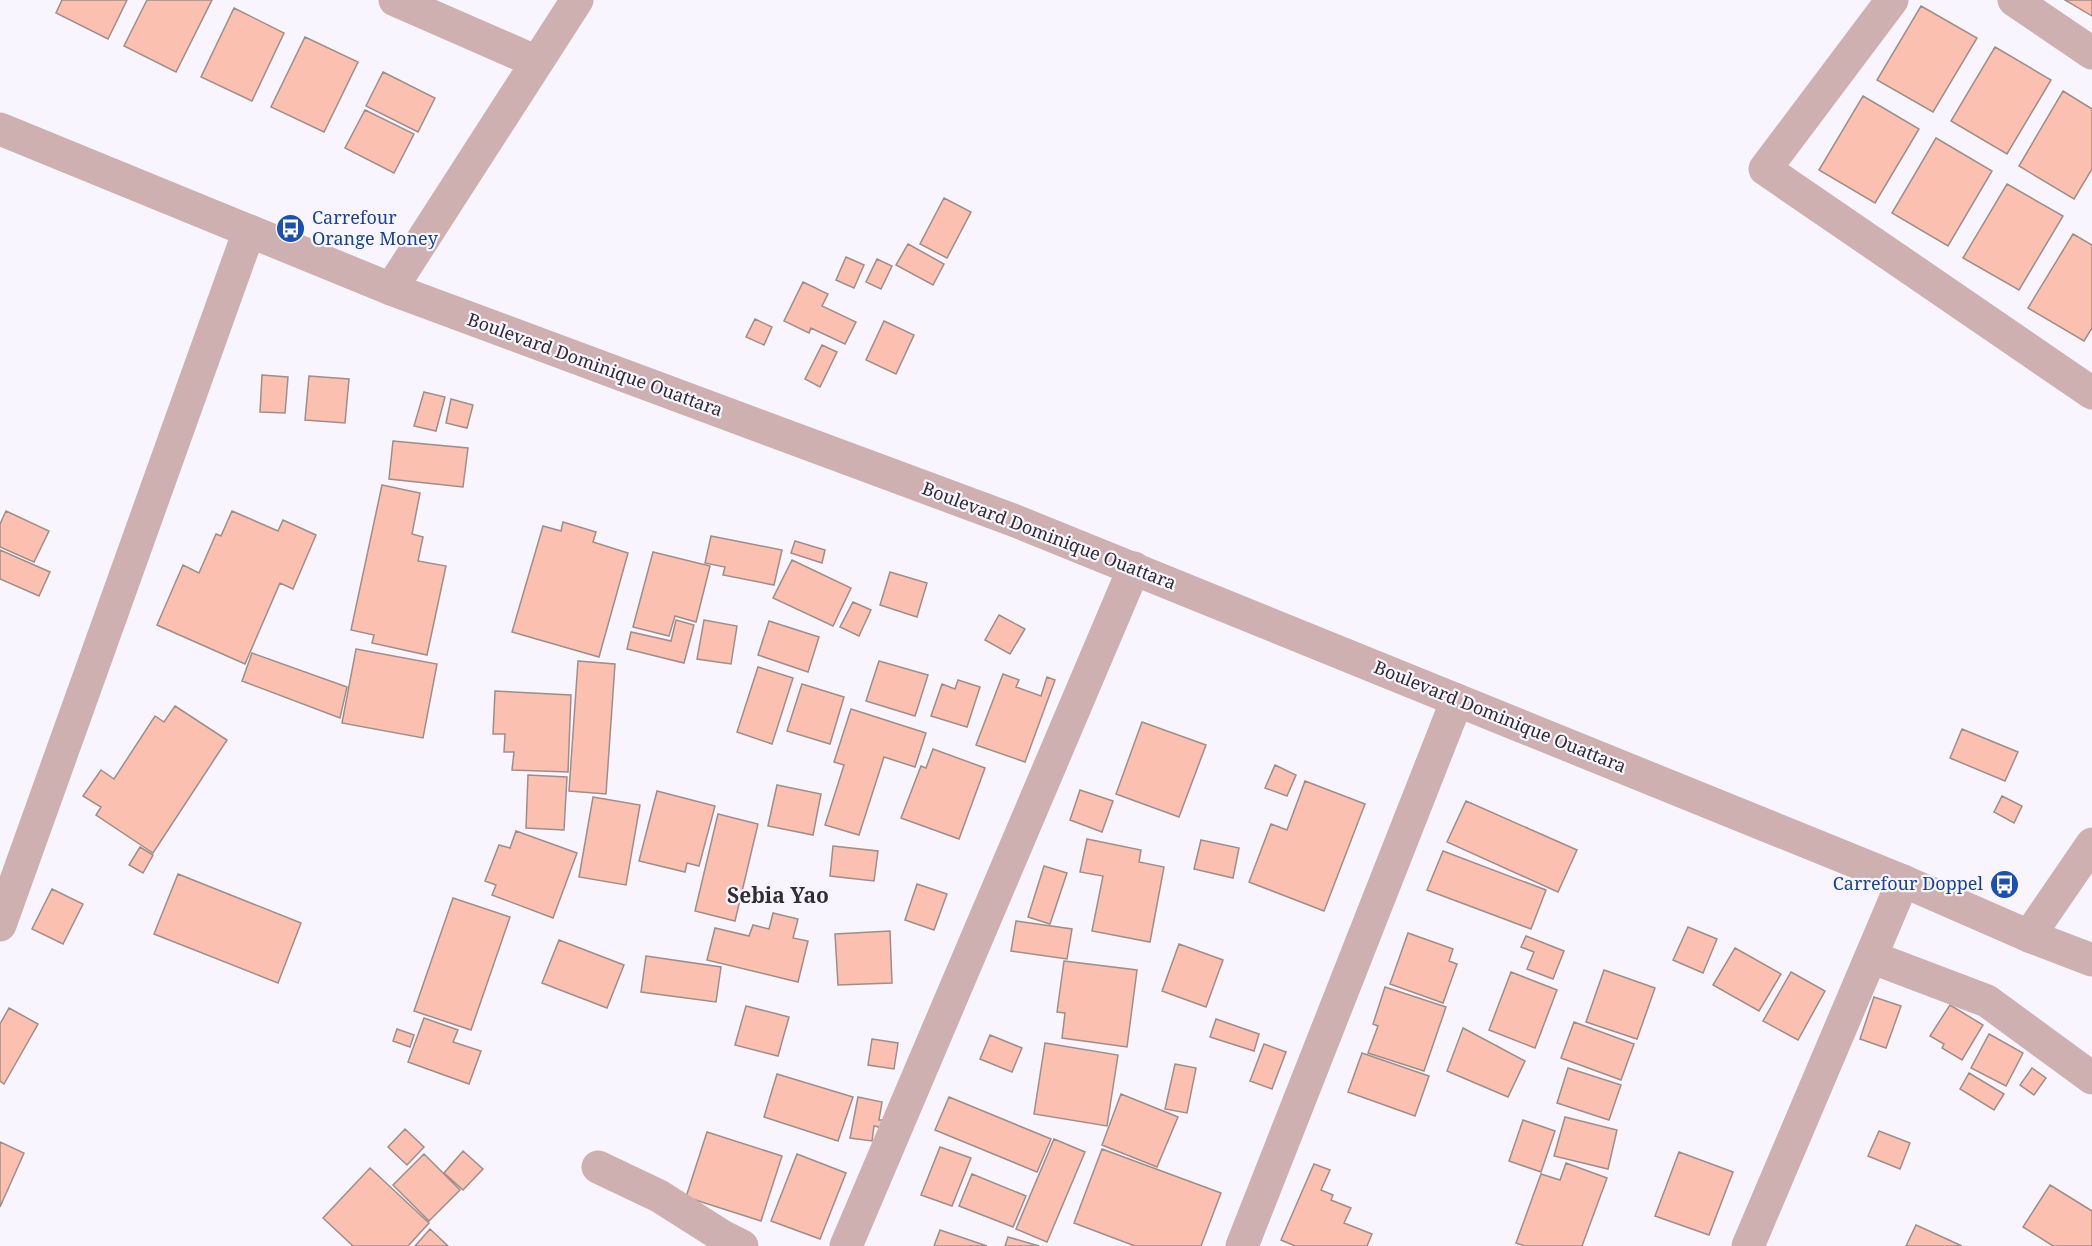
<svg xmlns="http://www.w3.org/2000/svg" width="2092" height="1246" viewBox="0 0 2092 1246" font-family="'Noto Serif',serif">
	<rect width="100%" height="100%" fill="#f9f5fe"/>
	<path fill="#fcc0b1" stroke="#9e8e8a" stroke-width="1.5" d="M62 0H127L108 39 56 13Z
		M147 0H212L176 72 124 46Z
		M2065 0H2092V16Z
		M1921 6 1977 38 1933 112 1877 80Z
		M234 8 284 33 252 101 201 77Z
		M305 37 358 62 324 132 271 107Z
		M1995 47 2051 80 2007 154 1951 121Z
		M383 72 435 98 418 132 366 106Z
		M2063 91 2092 109V169L2074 199 2019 166Z
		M1863 96 1919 129 1875 203 1819 170Z
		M365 110 414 134 394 173 345 148Z
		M1936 138 1992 171 1948 246 1892 213Z
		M2007 184 2063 216 2019 290 1963 258Z
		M944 198 971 212 947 258 920 244Z
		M2073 234 2092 245V328L2084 341 2028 308Z
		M908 244 944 264 933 285 896 265Z
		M846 257 864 265 854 288 836 280Z
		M877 259 892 266 881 289 866 282Z
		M803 282 828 294 822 306 856 322 845 344 811 328 809 333 784 321Z
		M755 319 772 327 764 345 746 337Z
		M884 321 914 335 896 374 866 360Z
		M822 345 837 352 820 387 805 379Z
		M262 375 288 377 285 413 260 412Z
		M309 376 349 379 345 423 305 420Z
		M424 392 445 397 436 431 414 426Z
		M451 399 473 405 467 428 446 423Z
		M393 441 468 448 463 487 389 479Z
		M382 485 420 493 412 534 423 537 418 561 446 566 427 655 372 643 374 635 351 630Z
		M6 511 49 531 34 562 0 547V524Z
		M232 511 278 531 283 520 316 535 293 589 280 583 245 664 157 625 183 565 199 573 216 534 221 536Z
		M563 522 596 532 593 542 628 553 599 657 512 632 543 526 561 531Z
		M711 536 782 550 774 585 723 575 725 567 705 563Z
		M795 541 825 550 822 563 791 553Z
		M0 550 50 572 39 596 0 579Z
		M653 552 710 566 696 622 675 616 669 636 633 627Z
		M792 560 851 588 833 626 773 598Z
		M890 572 927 583 917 617 880 605Z
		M853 602 871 610 859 636 840 627Z
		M999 615 1025 629 1010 654 985 640Z
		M676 620 694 625 684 663 627 649 631 632 671 641Z
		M704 620 737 626 731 664 697 659Z
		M769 621 819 637 808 672 758 655Z
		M356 649 437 664 423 738 342 723Z
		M252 653 347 687 340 718 242 681Z
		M578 661 615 664 606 794 569 791Z
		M879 661 928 675 915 716 866 701Z
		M758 667 793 678 772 744 737 732Z
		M1003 674 1019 680 1016 687 1041 696 1047 677 1055 680 1025 762 976 745Z
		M958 680 980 687 967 727 931 716 942 684 955 689Z
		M802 684 844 697 830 744 787 731Z
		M495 691 571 695 568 772 512 770 514 752H504L505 734H493Z
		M175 706 227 740 153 853 96 815 101 807 83 796 101 770 114 779 155 716 164 722Z
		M851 709 926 733 915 767 884 757 859 835 825 825 844 765 834 762Z
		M1142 722 1206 745 1179 817 1116 794Z
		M1962 729 2018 752 2005 781 1950 758Z
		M933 749 985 768 959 839 901 818 921 766 926 768Z
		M1275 765 1296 775 1287 796 1265 788Z
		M528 775 567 777 564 830 526 828Z
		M1305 781 1365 804 1324 911 1249 882 1271 824 1287 830Z
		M777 785 821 794 813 835 768 826Z
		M1080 790 1113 801 1102 832 1070 820Z
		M657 791 715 806 699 866 687 863 685 872 639 861Z
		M2002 796 2022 806 2014 823 1994 812Z
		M593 797 640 805 626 885 579 877Z
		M1466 801 1577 850 1558 892 1447 842Z
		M718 814 758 824 735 921 695 911Z
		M516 831 577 853 553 918 492 895 496 885 485 881 499 845 510 848Z
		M1087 839 1141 850 1139 862 1164 867 1150 942 1092 931 1103 876 1080 872Z
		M1201 840 1239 848 1233 878 1194 869Z
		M833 846 878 851 874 881 830 876Z
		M140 847 153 855 143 873 129 865Z
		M1443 851 1546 890 1531 929 1427 890Z
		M1044 866 1067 873 1050 924 1028 917Z
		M178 874 301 923 278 983 154 934Z
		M917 884 947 894 934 930 905 920Z
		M52 889 83 904 63 944 32 929Z
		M453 898 510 917 471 1030 414 1011Z
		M773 913 798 919 793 938 808 941 798 982 707 960 715 928 749 936 753 925 769 929Z
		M1016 921 1072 929 1067 959 1011 951Z
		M1688 927 1717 939 1703 973 1673 960Z
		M890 931 892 983 838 985 835 934Z
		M1408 933 1453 949 1449 961 1457 964 1443 1003 1390 984Z
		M1526 936 1564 951 1553 979 1527 969 1534 952 1521 947Z
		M559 940 624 965 607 1008 542 983Z
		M1179 944 1223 960 1206 1007 1162 991Z
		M1735 948 1781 974 1759 1011 1713 985Z
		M646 956 721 967 716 1002 641 992Z
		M1064 961 1137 970 1127 1047 1062 1038 1065 1013 1057 1012Z
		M1604 970 1655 988 1637 1039 1586 1022Z
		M1511 972 1557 990 1535 1048 1489 1030Z
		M1791 972 1825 991 1798 1040 1763 1021Z
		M1385 987 1446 1007 1424 1071 1368 1053 1378 1026 1373 1024Z
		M1874 997 1901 1006 1886 1048 1860 1039Z
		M1950 1005 1983 1025 1962 1060 1942 1048 1944 1044 1930 1036Z
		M746 1006 789 1017 778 1056 735 1045Z
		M9 1008 38 1024 4 1084 0 1081V1024Z
		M424 1018 458 1030 453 1042 481 1051 469 1084 408 1062Z
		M1216 1019 1259 1034 1254 1051 1210 1037Z
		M1574 1022 1634 1044 1621 1080 1561 1058Z
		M1463 1028 1525 1061 1508 1097 1447 1071Z
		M397 1029 414 1035 410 1047 393 1041Z
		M1989 1034 2023 1053 2006 1086 1971 1068Z
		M990 1035 1022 1048 1012 1072 980 1059Z
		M872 1039 898 1043 894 1069 868 1065Z
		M1045 1043 1118 1055 1107 1126 1034 1114Z
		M1264 1044 1286 1052 1272 1089 1250 1081Z
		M1362 1053 1429 1076 1415 1116 1348 1092Z
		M1175 1064 1196 1068 1187 1113 1165 1109Z
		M1568 1068 1621 1085 1609 1120 1557 1103Z
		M2032 1068 2046 1078 2034 1095 2020 1085Z
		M1969 1073 2004 1094 1994 1110 1960 1089Z
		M777 1074 853 1097 838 1141 764 1117Z
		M1121 1094 1178 1117 1157 1167 1102 1145Z
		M858 1097 882 1102 879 1120H884L883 1128 874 1126 872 1141 850 1138Z
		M949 1097 1051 1139 1037 1172 935 1130Z
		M1565 1117 1617 1130 1608 1169 1554 1156Z
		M1523 1120 1555 1131 1541 1172 1509 1161Z
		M405 1129 424 1147 407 1165 388 1147Z
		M1879 1131 1910 1143 1900 1169 1868 1156Z
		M707 1132 782 1156 761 1221 686 1197Z
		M1054 1139 1085 1152 1047 1242 1016 1229Z
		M0 1142 24 1153 0 1207Z
		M940 1147 971 1158 952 1206 921 1195Z
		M1102 1149 1221 1193 1201 1246H1135L1074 1223Z
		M463 1151 483 1169 463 1190 444 1173Z
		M1679 1152 1733 1172 1709 1235 1655 1216Z
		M424 1154 460 1190 429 1221 393 1185Z
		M797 1154 846 1173 820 1239 771 1221Z
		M1566 1163 1607 1178 1582 1246H1525L1516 1243 1541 1174 1560 1180Z
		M1314 1164 1330 1170 1321 1190 1333 1195 1331 1200 1351 1208 1344 1223 1372 1234 1367 1246H1295L1281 1240Z
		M370 1168 429 1223 408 1246H353L323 1218Z
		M972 1174 1026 1196 1013 1227 959 1206Z
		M2050 1185 2092 1211V1246H2053L2023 1227Z
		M1916 1225 1962 1246H1906Z
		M430 1229 448 1246H415Z
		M940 1230 987 1246H934Z
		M1008 1237 1039 1246H1005Z"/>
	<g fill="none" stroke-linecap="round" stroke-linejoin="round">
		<path stroke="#cdb0af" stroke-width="33" d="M395 0 537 62
			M1892 0 1765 169 2092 393
			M2014 0 2092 53
			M391 289 577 0
			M0 925 249 231
			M2029 936 2092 844
			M1871 957 1987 1001 2092 1078
			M598 1167 659 1196 722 1236 742 1246
			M846 1246 1134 568
			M1242 1246 1457 700
			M1748 1246 1903 881"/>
		<path stroke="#cdb0af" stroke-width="33" d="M0 129 391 289 1013 520 1903 881 2029 936 2092 960"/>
	</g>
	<defs>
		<symbol id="bus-disc" viewBox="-11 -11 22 22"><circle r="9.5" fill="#1a4fb4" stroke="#f9f5fe"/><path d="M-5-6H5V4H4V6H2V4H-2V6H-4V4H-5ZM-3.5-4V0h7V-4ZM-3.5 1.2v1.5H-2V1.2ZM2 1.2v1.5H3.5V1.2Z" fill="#fff"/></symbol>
	</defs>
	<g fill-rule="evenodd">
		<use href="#bus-disc" x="274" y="212" width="33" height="33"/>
		<use href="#bus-disc" x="1988" y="868" width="33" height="33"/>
	</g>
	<g text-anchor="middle" stroke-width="4.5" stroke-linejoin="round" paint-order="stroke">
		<g font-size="18" fill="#164399" stroke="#f9f5fe" text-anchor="start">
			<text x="312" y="224">Carrefour<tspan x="312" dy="21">Orange Money</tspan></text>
			<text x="1983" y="890" text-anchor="end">Carrefour Doppel</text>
		</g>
		<g font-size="18" fill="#2f2d32" stroke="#f9f5fe">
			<text transform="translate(595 365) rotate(20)" y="6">Boulevard Dominique Ouattara</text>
			<text transform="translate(1049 536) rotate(21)" y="6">Boulevard Dominique Ouattara</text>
			<text transform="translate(1500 717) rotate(22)" y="6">Boulevard Dominique Ouattara</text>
		</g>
		<g font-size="21" font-weight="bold" fill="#2f2d32" stroke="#f9f5fe">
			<text x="778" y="903">Sebia Yao</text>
		</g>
	</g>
</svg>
